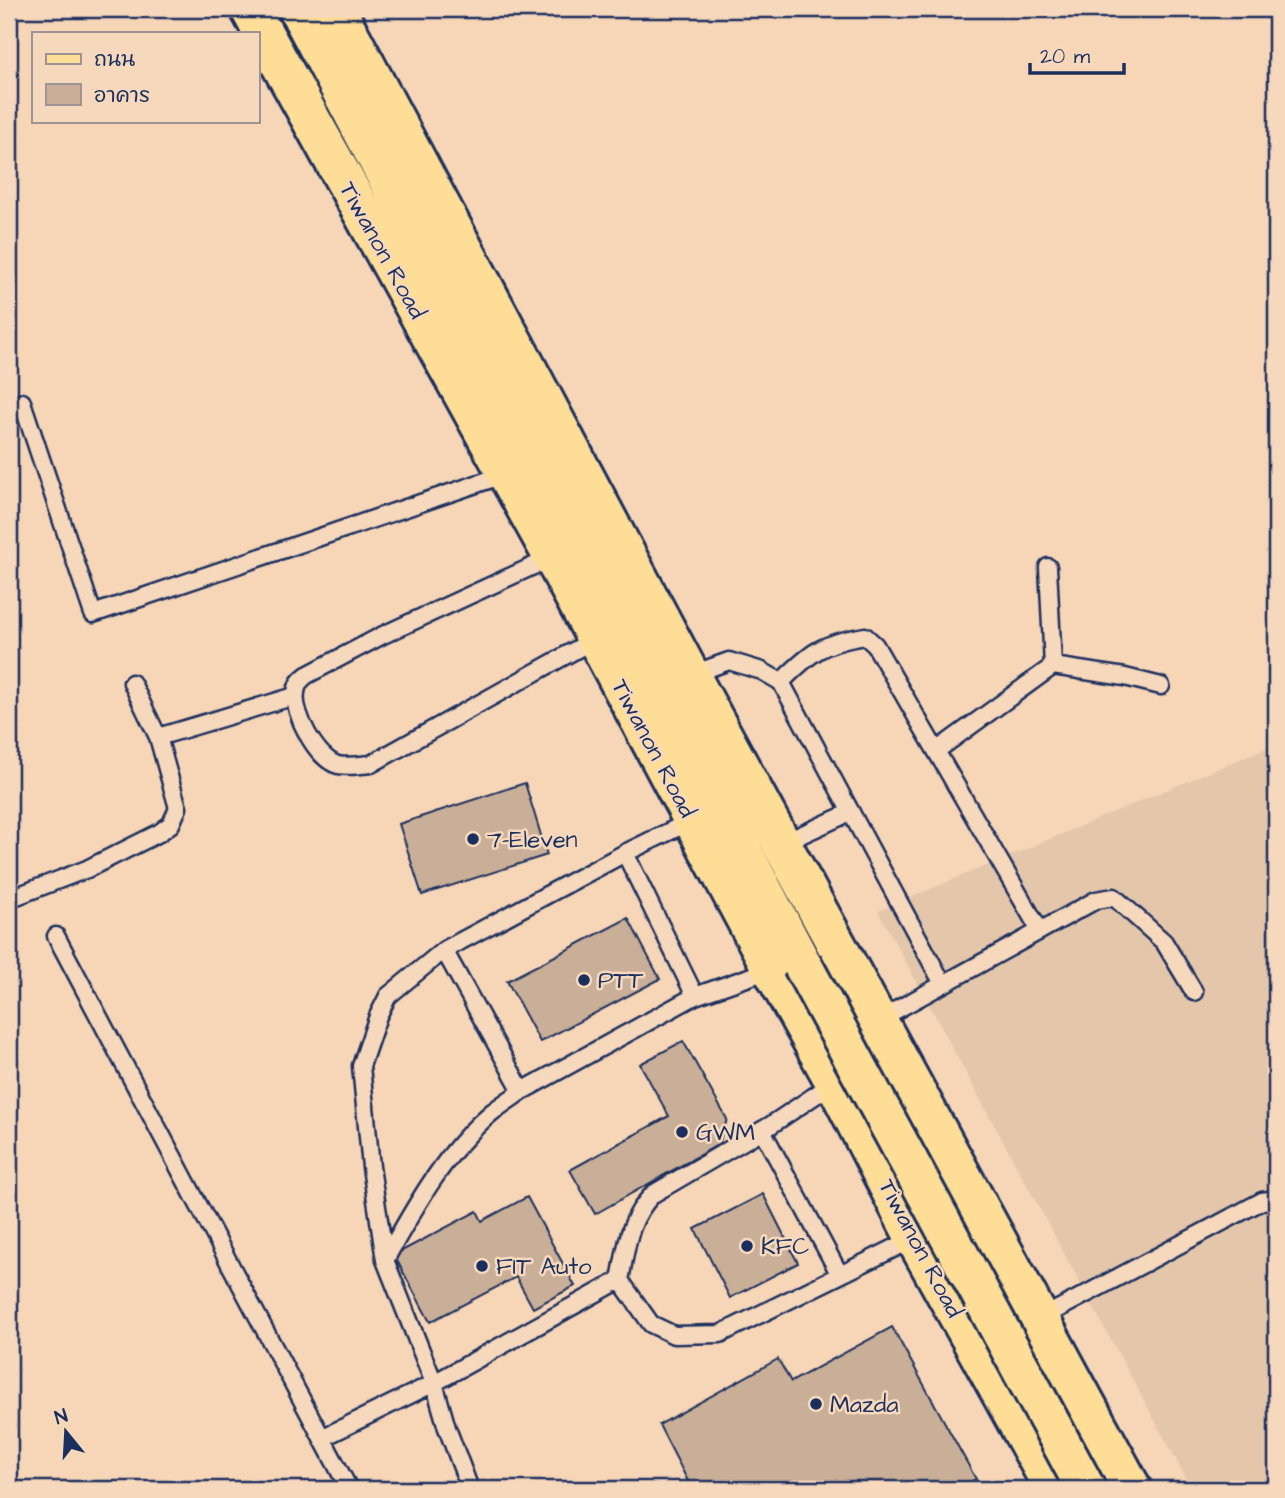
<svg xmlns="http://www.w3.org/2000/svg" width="1285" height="1498" viewBox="0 0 1285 1498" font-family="'Architects Daughter','Playpen Sans Thai',sans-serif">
	<rect width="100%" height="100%" fill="#f6d6b7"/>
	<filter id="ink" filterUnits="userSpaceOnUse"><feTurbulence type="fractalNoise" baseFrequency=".0143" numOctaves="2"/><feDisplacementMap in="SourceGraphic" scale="14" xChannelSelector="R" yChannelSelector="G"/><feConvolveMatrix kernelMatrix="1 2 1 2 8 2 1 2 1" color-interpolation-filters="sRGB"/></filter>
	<g filter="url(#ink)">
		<path fill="#e4c7ab" d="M1276 744V1489H1192L878 911Z"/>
		<path fill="#c9af97" stroke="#1b2f5e" stroke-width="2" d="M525 783 547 855 422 895 399 824Z
			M628 918 660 979 540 1042 507 981Z
			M683 1041 727 1119 719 1144 595 1214 570 1170 669 1116 640 1064Z
			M763 1194 798 1263 730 1298 695 1229Z
			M527 1197 575 1286 533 1308 516 1277 430 1322 394 1255 477 1211 482 1221Z
			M892 1327 976 1479 957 1489H692L659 1425 778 1359 791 1382Z"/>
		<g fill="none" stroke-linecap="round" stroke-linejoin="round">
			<defs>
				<path id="lane" d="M22 402 93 614 506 474
					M553 557 383 635 307 675C300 680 297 684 296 693 292 712 317 760 338 765 348 767 361 765 371 764L595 639
					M1053 666 1125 677 1161 686
					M690 675 729 661 762 671 781 682 943 984
					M781 682C811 652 822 643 865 636L875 645 1040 931
					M132 683 158 737 295 696
					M936 751 1053 666 1048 567
					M693 820 625 853 444 950 522 1091 695 996 772 969
					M783 843 851 812
					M625 853 695 996
					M9 899 87 869 159 833 171 824 178 808 158 737
					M56 936 322 1438 434 1383 620 1280C627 1245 628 1220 653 1194L771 1125 835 1082
					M444 950 388 996 378 1016 361 1066 371 1167 385 1260 434 1383 447 1428 470 1489
					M878 1020 1096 900 1114 897 1164 942 1194 992
					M762 1130 840 1275
					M385 1260C414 1208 445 1152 491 1113 501 1105 512 1098 522 1091
					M620 1280 651 1324 674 1335 720 1334 915 1238
					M1041 1318 1262 1201 1276 1199
					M322 1438 349 1489"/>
				<path id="primary" d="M250 9 553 557 772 969 835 1082 915 1238 1054 1489
					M298 9 802 964
					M336 9 690 675 1132 1489"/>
			</defs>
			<use href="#lane" stroke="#1b2f5e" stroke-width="21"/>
			<use href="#primary" stroke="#1b2f5e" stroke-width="44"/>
			<use href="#lane" stroke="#f6d8bc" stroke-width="16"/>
			<use href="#primary" stroke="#fedd96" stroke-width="38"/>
			<defs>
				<path id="primary-bridge" d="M802 964 1086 1489"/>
			</defs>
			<use href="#primary-bridge" stroke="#1b2f5e" stroke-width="44" stroke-linecap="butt"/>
			<use href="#primary-bridge" stroke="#fedd96" stroke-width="38"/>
		</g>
	</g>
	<g fill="#1b2f5e" stroke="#f6d8bc" stroke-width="2.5">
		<circle cx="473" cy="839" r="7"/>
		<circle cx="584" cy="980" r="7"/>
		<circle cx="682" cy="1132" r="7"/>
		<circle cx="747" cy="1246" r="7"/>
		<circle cx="482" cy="1266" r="7"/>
		<circle cx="816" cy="1404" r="7"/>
	</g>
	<g text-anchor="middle" stroke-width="5" stroke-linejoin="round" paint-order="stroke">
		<g font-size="24" fill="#1b2f5e" stroke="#f6d8bc">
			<text transform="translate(383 250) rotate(61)" y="8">Tiwanon Road</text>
			<text transform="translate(654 748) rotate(62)" y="8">Tiwanon Road</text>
			<text transform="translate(921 1248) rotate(62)" y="8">Tiwanon Road</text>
		</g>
		<g font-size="24" fill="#1b2f5e" stroke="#f6d8bc" text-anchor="start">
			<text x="487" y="847">7-Eleven</text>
			<text x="598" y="988">PTT</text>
			<text x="696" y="1140">GWM</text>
			<text x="761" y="1254">KFC</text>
			<text x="496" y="1274">FIT Auto</text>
			<text x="830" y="1412">Mazda</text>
		</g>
	</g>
	<rect width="1285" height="1498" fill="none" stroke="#f6d8bc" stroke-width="35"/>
	<rect x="18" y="18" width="1250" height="1463" fill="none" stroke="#1b2f5e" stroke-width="2.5" filter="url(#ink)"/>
	<rect x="32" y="32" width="228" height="91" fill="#f6d8bc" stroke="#9e9496" stroke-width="2"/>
	<rect x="46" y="54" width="35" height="10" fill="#fedd96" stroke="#9e9496" stroke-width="2"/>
	<text x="94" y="66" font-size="21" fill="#1b2f5e">ถนน</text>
	<rect x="46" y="84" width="35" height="21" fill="#c9af97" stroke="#9e9496" stroke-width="2"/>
	<text x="94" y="102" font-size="21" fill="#1b2f5e">อาคาร</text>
	<g transform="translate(66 1432) rotate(342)" stroke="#f6d8bc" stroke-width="5" paint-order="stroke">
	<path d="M0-5L12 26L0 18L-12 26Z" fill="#1b2f5e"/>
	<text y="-10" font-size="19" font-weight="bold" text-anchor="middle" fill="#1b2f5e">N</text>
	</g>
	<path d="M1030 63v10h94v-10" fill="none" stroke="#1b2f5e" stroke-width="3.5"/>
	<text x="1040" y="63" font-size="21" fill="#1b2f5e" stroke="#f6d8bc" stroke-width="5" paint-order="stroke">20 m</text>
</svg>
